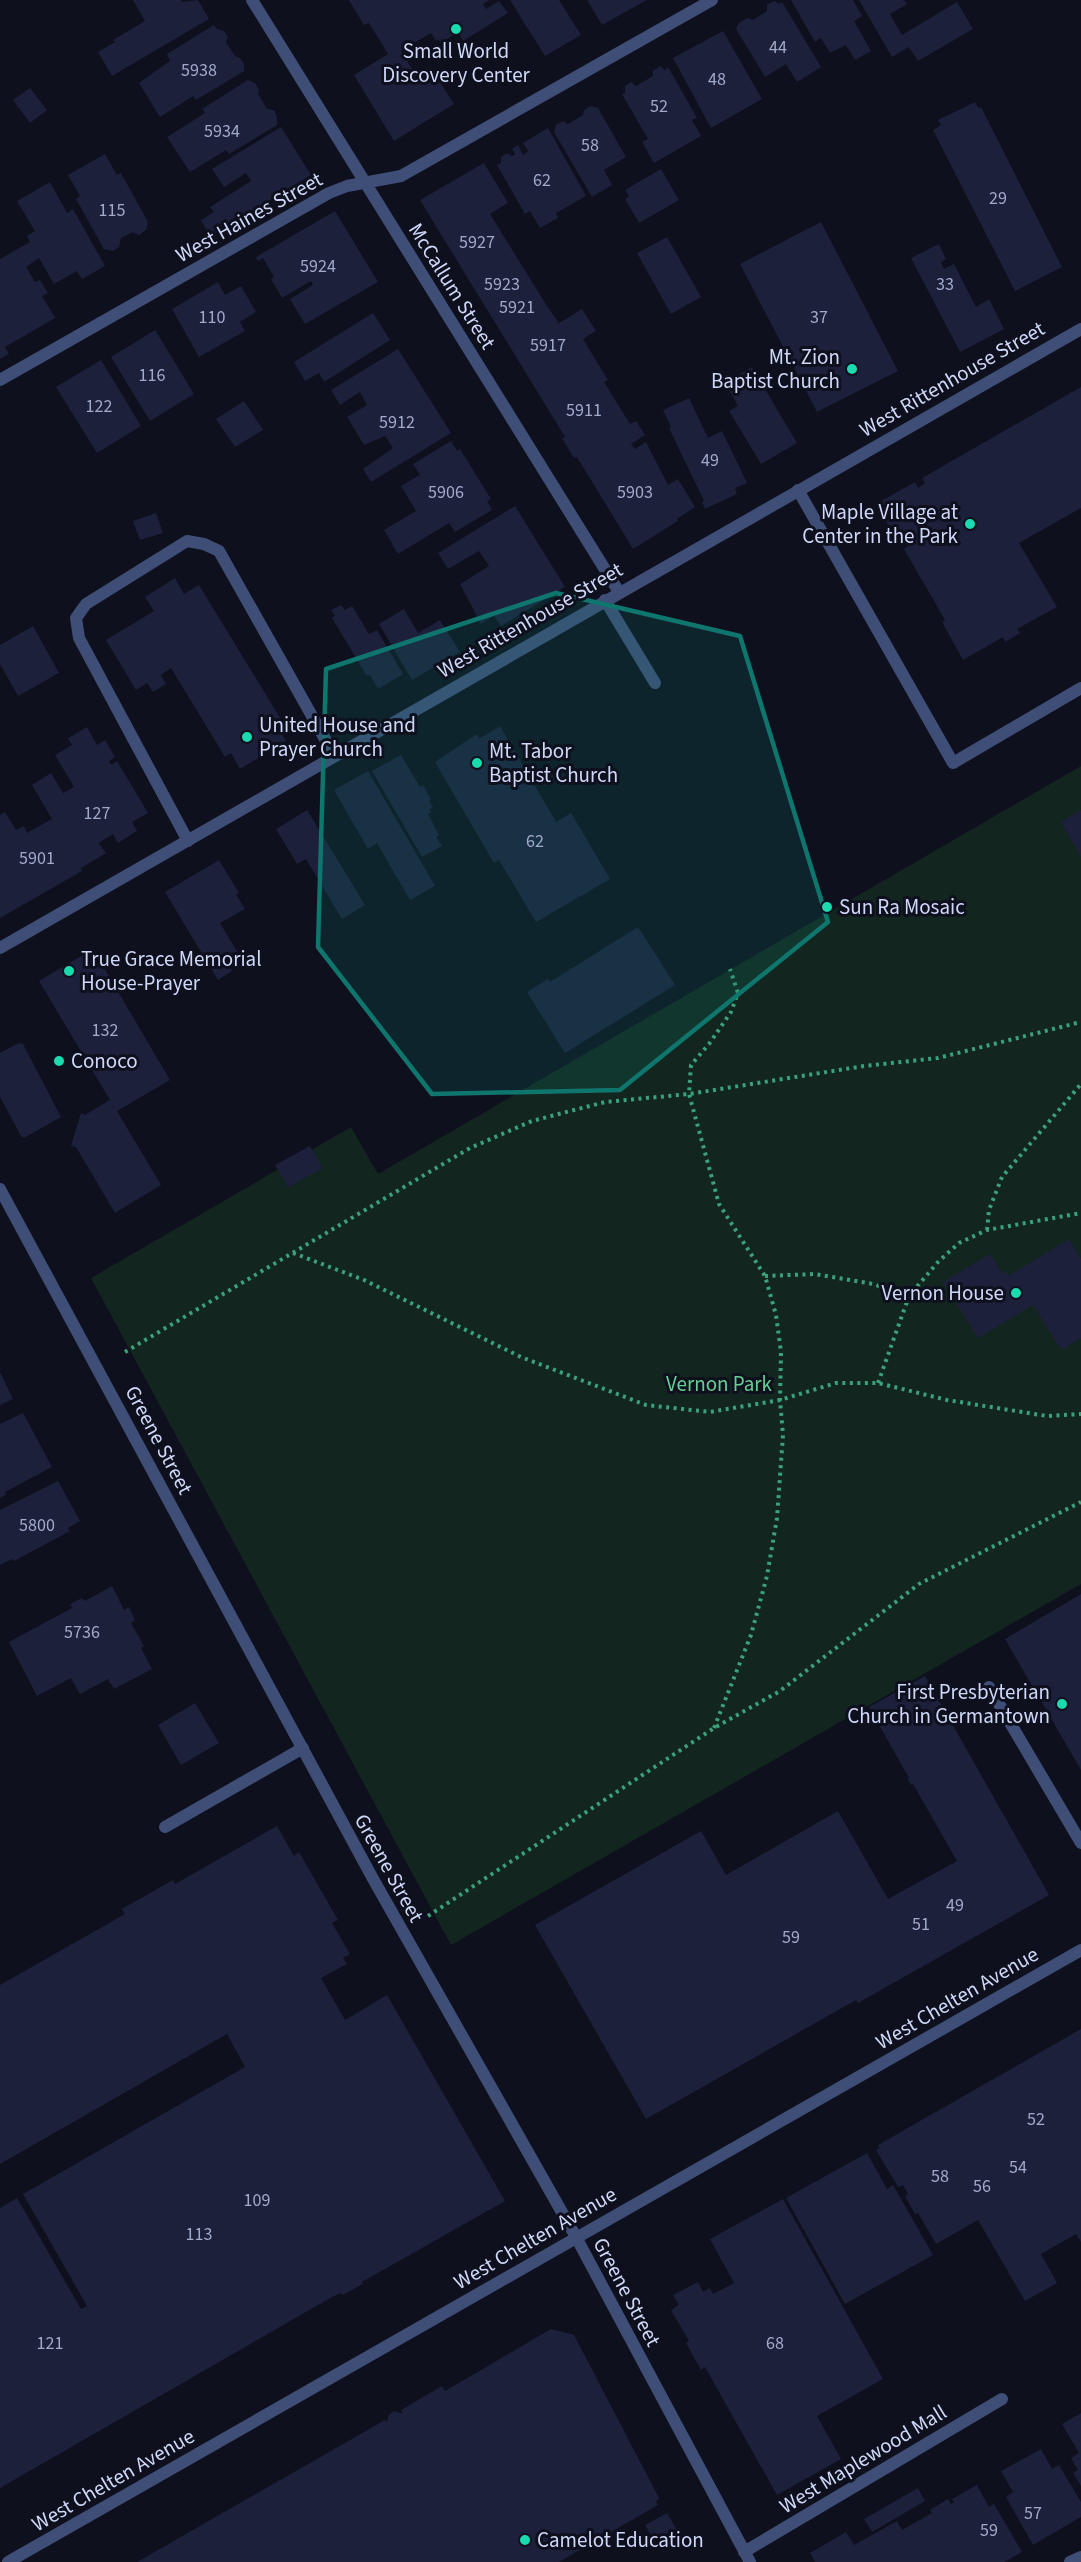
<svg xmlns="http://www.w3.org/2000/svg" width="1081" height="2562" viewBox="0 0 1081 2562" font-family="'Source Sans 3',sans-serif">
	<rect width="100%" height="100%" fill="#0e101d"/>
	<path fill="#12261f" d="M1081 766V1584L451 1945 91 1278 351 1127 378 1174Z"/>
	<path fill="#1c203b" d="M133 0H181L182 2 198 0 209 19 112 76 98 52 115 42 113 40 145 21Z
		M349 0H489L483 4 486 9 499 1 508 13 463 41 458 32 441 43 438 39 436 41 431 33 401 51 417 77 431 68 454 104 394 141 354 75 388 54 369 23 364 25Z
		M510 0H559L581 35 545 56Z
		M587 0H647L602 25Z
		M791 0H853L862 16 854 21 871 51 855 60 846 45 830 53 821 38 815 42Z
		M859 0H904L907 4 890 14 902 35 957 2 973 29 918 61 909 47 892 57Z
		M774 1 780 4 782 2 821 67 797 82 786 64 765 77 736 29 739 23 747 18 753 20 767 11V5Z
		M214 25 217 29 224 31 228 37 226 42 235 56 240 58 244 64V71L196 100 193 96 160 117 139 83 170 61 167 54Z
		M723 31 762 99 711 128 673 58Z
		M660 66 665 70 668 67 697 118 692 120 701 136 654 163 642 142 648 139 622 94 625 93V86L631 82 636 86 653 76V71Z
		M248 80 255 83 259 90 258 94 267 109 274 110 277 117V125L229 154 226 150 190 172 167 137 205 113 202 109Z
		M30 88 47 110 30 123 13 100Z
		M975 102 978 108 981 107 1062 267 1015 291 933 130 941 125 938 120Z
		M590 106 598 108 626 157 604 170 612 185 592 197 554 132 556 125 563 121 568 124 583 115 584 110Z
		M281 127 311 175 210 237 201 220 214 212 210 207 251 181 246 173 224 187 212 169Z
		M548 128 586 196 556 213 558 218 540 228 530 211 525 214 497 165 501 163V157L507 153 512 156 515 154 512 149 518 145 523 155 528 151 523 143Z
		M105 154 117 175 121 173 148 222 146 230 139 235 133 232 121 238 119 247 113 251 104 249 76 199 80 196 68 175Z
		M484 163 508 203 490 214 547 306 559 323 582 309 596 331 583 339 608 380 604 382 630 424 636 421 645 435 631 444 635 449 646 442 668 485 678 479 695 507 677 519 678 521 633 549 577 457 574 458 562 438 565 437 420 200Z
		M661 169 679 200 639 223 625 199 629 196 625 190Z
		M50 182 67 213 73 209 105 266 82 279 77 271 54 284 39 258 26 267 35 282 40 280 48 293 42 296 55 318 5 347 9 354 0 359V259L30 242 27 236 35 231 17 201Z
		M335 211 378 282 305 324 290 299 313 285 311 281 282 298 271 279 274 277 263 258 258 261 256 257Z
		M821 222 898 371 817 412 740 264Z
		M667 237 701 297 671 314 637 253Z
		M939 244 946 259 941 262 944 269 954 264 976 307 989 299 1004 329 960 352 911 258Z
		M218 282 225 295 241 286 256 312 240 322 245 331 199 357 172 309Z
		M373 313 390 340 324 382 319 373 305 381 294 362Z
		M155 330 194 394 150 421 111 357Z
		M398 349 451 433 371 482 363 469 393 448 385 436 364 445 347 417 367 405 360 392 340 405 331 390Z
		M101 360 141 426 97 453 56 387Z
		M752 367 797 443 761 464 729 411 738 406 725 382Z
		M1081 387V508L1019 543 1057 607 1017 629 1020 633 1005 642 1003 637 963 660 942 622 945 620 904 549 908 547 903 540 898 542 876 504 915 482 918 488 925 483 922 478Z
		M689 398 708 438 722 431 747 483 735 488 737 494 705 509 702 502 704 501 669 428 671 427 663 410Z
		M244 401 263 430 235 447 216 419Z
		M451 441 457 451 460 449 491 499 487 501 492 510 455 532 449 523 398 554 384 530 416 511 401 486 420 475 413 464Z
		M515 506 565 587 501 626 494 616 481 624 460 584 489 566 479 551 448 569 438 553Z
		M156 513 163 533 140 540 133 521Z
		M175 578 184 594 199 585 282 721 276 724 286 741 240 769 231 753 225 757 171 668 161 675 166 684 153 692 147 683 136 690 106 640 154 611 145 597Z
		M341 605 345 610 352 606 369 634 377 630 403 674 378 689 370 675 367 676 332 618 335 616 331 610Z
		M404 609 418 633 440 620 460 652 412 680 379 624Z
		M33 626 59 673 18 696 0 664V645Z
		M500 726 556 822 571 813 610 879 536 922 499 860 494 863 435 762 477 734 479 739Z
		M87 727 97 745 105 740 115 757 109 761 111 765 117 761 148 813 132 822 137 831 118 843 113 834 99 843 106 853 81 868 82 871 0 918V815L5 812 16 830 24 826 27 833 52 819 32 785 51 773 63 793 74 787 55 755 72 745 68 738Z
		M401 755 420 787 423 785 431 799 429 800 433 808 429 809 431 812 428 814 439 835 436 837 442 846 422 857 372 771Z
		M368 771 435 886 410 900 377 843 368 849 334 790Z
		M307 810 365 905 342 919 306 859 297 864 276 829Z
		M1081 810V857L1061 822Z
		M219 860 239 893 236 894 245 909 220 923 241 958 229 965 232 971 218 980 165 892Z
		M638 927 675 985 565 1053 527 992 548 979 550 982Z
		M93 949 170 1080 117 1111 161 1185 115 1213 76 1147 71 1146 81 1113 85 1115 110 1100 39 981Z
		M19 1043 23 1044 61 1117 24 1138 21 1136 0 1097V1053Z
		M310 1146 323 1168 288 1187 275 1165Z
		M1069 1239 1081 1259V1338L1061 1350 1033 1305 978 1338 943 1282 990 1254 1002 1273 1005 1270 1008 1276Z
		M0 1372 13 1399 0 1405Z
		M23 1413 52 1467 5 1492 6 1495 0 1498V1424Z
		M58 1481 80 1521 68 1528 70 1531 14 1561 12 1559 0 1565V1510Z
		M112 1586 124 1610 129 1607 135 1620 131 1623 144 1646 141 1648 152 1669 114 1689 108 1679 80 1694 71 1678 37 1696 9 1642 72 1608 70 1604 82 1598 85 1601Z
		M1081 1594V1770L1005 1639Z
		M925 1676 1049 1895 858 2003 856 2000 646 2119 535 1925 701 1831 726 1875 838 1811 888 1899 957 1861 913 1784 911 1785 907 1778H909L869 1707Z
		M195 1703 219 1743 181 1765 158 1725Z
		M277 1826 294 1856 299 1852 338 1920 332 1923 350 1954 343 1958 347 1964 321 1978 345 2020 387 1995 505 2201 362 2282 363 2284 343 2295 341 2293 332 2297 0 2488V2208L17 2198 81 2309 87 2306 23 2194 245 2067 227 2034 0 2164V1985L125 1914 122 1909 173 1880 175 1884Z
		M1081 2029V2242L1076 2234 1041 2254 1057 2283 1025 2301 978 2220 936 2244 918 2213 915 2214 905 2196 908 2194 903 2185 898 2187 876 2150 879 2148 878 2145Z
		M867 2153 887 2189 893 2185 933 2255 845 2304 786 2198Z
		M783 2199 883 2379 817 2416 841 2459 777 2495 705 2367 701 2370 686 2343 689 2341 671 2310 679 2305 673 2295 698 2282 703 2292 710 2288 713 2294 734 2283 710 2239Z
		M551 2329 574 2335 659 2498 656 2502 658 2505 559 2562H137L385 2420 387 2422 388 2416 394 2411 403 2414 401 2410 442 2386 445 2391Z
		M1081 2413V2486L1073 2473 1078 2470 1071 2458 1079 2453 1062 2424Z
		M1041 2449 1052 2469 1059 2465 1081 2502V2517L1033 2545 1006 2497 1013 2492 1001 2471Z
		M977 2485 989 2507 994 2504 1022 2552 1004 2562H815L810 2553 846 2532 854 2545 897 2521 902 2530 932 2513 930 2510 948 2499 951 2504 954 2502 952 2499Z
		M918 2488 925 2501 872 2532 864 2519Z
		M667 2513 677 2530 655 2542 645 2525Z"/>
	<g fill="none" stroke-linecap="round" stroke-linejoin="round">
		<path stroke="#3ba17b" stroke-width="4" stroke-dasharray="3 4.5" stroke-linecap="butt" d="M987 1230 989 1210 1002 1177 1081 1084
			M293 1253 364 1280 521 1357 646 1405 710 1412 780 1400 836 1383H878L947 1400 1047 1416 1081 1414
			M765 1276 815 1274 873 1284 909 1296
			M125 1352 470 1148 532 1121 605 1102 689 1094 864 1066 938 1058 1081 1022
			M878 1383 909 1296 938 1262 959 1243 987 1230 1081 1213
			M714 1728 751 1635 767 1576 777 1518 783 1435 780 1400 781 1352 776 1315 765 1276 719 1204 689 1094 691 1065 709 1044 731 1012 738 993 730 969
			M428 1916 714 1728 780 1691 919 1584 1081 1502"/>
		<path stroke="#3f4e76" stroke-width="12" d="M798 490 953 763 1081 688
			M605 600 655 683
			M188 841 79 638 76 618 86 604 187 541 204 544 219 551 334 755
			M989 1687 1081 1843
			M165 1827 303 1748"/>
		<path stroke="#3f4e76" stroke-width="12" d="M252 0 619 592
			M0 380 329 193 347 186 401 176 712 0
			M0 948 1081 329
			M0 1189 372 1877 576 2237 750 2562
			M744 2552 1002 2399
			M1070 2562 1081 2557"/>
		<path stroke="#3f4e76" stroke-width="12" d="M8 2562 1081 1950"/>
	</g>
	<path fill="#0f766e" fill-opacity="0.2" stroke="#0f766e" stroke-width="4.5" stroke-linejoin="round" d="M556 593 740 636 828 922 620 1090 432 1094 318 947 326 669Z"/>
	<g fill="#1bdab0" stroke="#0e101d" stroke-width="2">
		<circle cx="456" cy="29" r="6"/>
		<circle cx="852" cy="369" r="6"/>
		<circle cx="970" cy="524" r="6"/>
		<circle cx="247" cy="737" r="6"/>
		<circle cx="477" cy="763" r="6"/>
		<circle cx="827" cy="907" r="6"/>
		<circle cx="69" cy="971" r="6"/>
		<circle cx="59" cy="1061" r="6"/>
		<circle cx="1016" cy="1293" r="6"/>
		<circle cx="1062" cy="1704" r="6"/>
		<circle cx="525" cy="2540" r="6"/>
	</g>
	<g text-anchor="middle" stroke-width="6" stroke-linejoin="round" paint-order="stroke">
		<g font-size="18" fill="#a2aaca">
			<text x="778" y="53">44</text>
			<text x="199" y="76">5938</text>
			<text x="717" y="85">48</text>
			<text x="659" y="112">52</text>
			<text x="222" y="137">5934</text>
			<text x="590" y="151">58</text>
			<text x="542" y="186">62</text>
			<text x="998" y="204">29</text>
			<text x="112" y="216">115</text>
			<text x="477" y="248">5927</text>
			<text x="318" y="272">5924</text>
			<text x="502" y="290">5923</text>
			<text x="945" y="290">33</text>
			<text x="517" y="313">5921</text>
			<text x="212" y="323">110</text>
			<text x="819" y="323">37</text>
			<text x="548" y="351">5917</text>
			<text x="152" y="381">116</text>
			<text x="99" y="412">122</text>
			<text x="584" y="416">5911</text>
			<text x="397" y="428">5912</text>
			<text x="710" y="466">49</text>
			<text x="446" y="498">5906</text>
			<text x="635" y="498">5903</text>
			<text x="97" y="819">127</text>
			<text x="535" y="847">62</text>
			<text x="37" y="864">5901</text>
			<text x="105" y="1036">132</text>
			<text x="37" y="1531">5800</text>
			<text x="82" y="1638">5736</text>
			<text x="955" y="1911">49</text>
			<text x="921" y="1930">51</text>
			<text x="791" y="1943">59</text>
			<text x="1036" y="2125">52</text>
			<text x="1018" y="2173">54</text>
			<text x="940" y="2182">58</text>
			<text x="982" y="2192">56</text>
			<text x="257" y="2206">109</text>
			<text x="199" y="2240">113</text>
			<text x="50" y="2349">121</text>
			<text x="775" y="2349">68</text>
			<text x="1033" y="2519">57</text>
			<text x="989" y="2536">59</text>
		</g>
		<g font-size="21" fill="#cfd8f9" stroke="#0e101d" text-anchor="start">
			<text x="456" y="58" text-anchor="middle">Small World<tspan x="456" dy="24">Discovery Center</tspan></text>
			<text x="840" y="364" text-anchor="end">Mt. Zion<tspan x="840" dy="24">Baptist Church</tspan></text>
			<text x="958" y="519" text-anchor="end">Maple Village at<tspan x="958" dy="24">Center in the Park</tspan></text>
			<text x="259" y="732">United House and<tspan x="259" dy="24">Prayer Church</tspan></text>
			<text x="489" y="758">Mt. Tabor<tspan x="489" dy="24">Baptist Church</tspan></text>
			<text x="839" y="914">Sun Ra Mosaic</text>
			<text x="81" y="966">True Grace Memorial<tspan x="81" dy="24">House-Prayer</tspan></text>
			<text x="71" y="1068">Conoco</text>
			<text x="1004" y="1300" text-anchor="end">Vernon House</text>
			<text x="1050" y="1699" text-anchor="end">First Presbyterian<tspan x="1050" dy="24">Church in Germantown</tspan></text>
			<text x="537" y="2547">Camelot Education</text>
		</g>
		<g font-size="21" fill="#cfd8f9" stroke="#0e101d">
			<text transform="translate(249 217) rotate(-29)" y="7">West Haines Street</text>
			<text transform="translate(452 286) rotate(58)" y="7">McCallum Street</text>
			<text transform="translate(952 379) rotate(-30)" y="7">West Rittenhouse Street</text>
			<text transform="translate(530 620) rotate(-30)" y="7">West Rittenhouse Street</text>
			<text transform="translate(159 1440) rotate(62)" y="7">Greene Street</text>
			<text transform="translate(389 1868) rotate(61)" y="7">Greene Street</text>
			<text transform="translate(957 1998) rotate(-30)" y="7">West Chelten Avenue</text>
			<text transform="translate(535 2238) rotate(-30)" y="7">West Chelten Avenue</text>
			<text transform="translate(627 2292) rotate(62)" y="7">Greene Street</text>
			<text transform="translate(863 2459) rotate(-31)" y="7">West Maplewood Mall</text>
			<text transform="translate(113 2480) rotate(-30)" y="7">West Chelten Avenue</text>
		</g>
		<g font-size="21" fill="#65cf93" stroke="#0e101d">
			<text x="719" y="1391">Vernon Park</text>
		</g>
	</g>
</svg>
